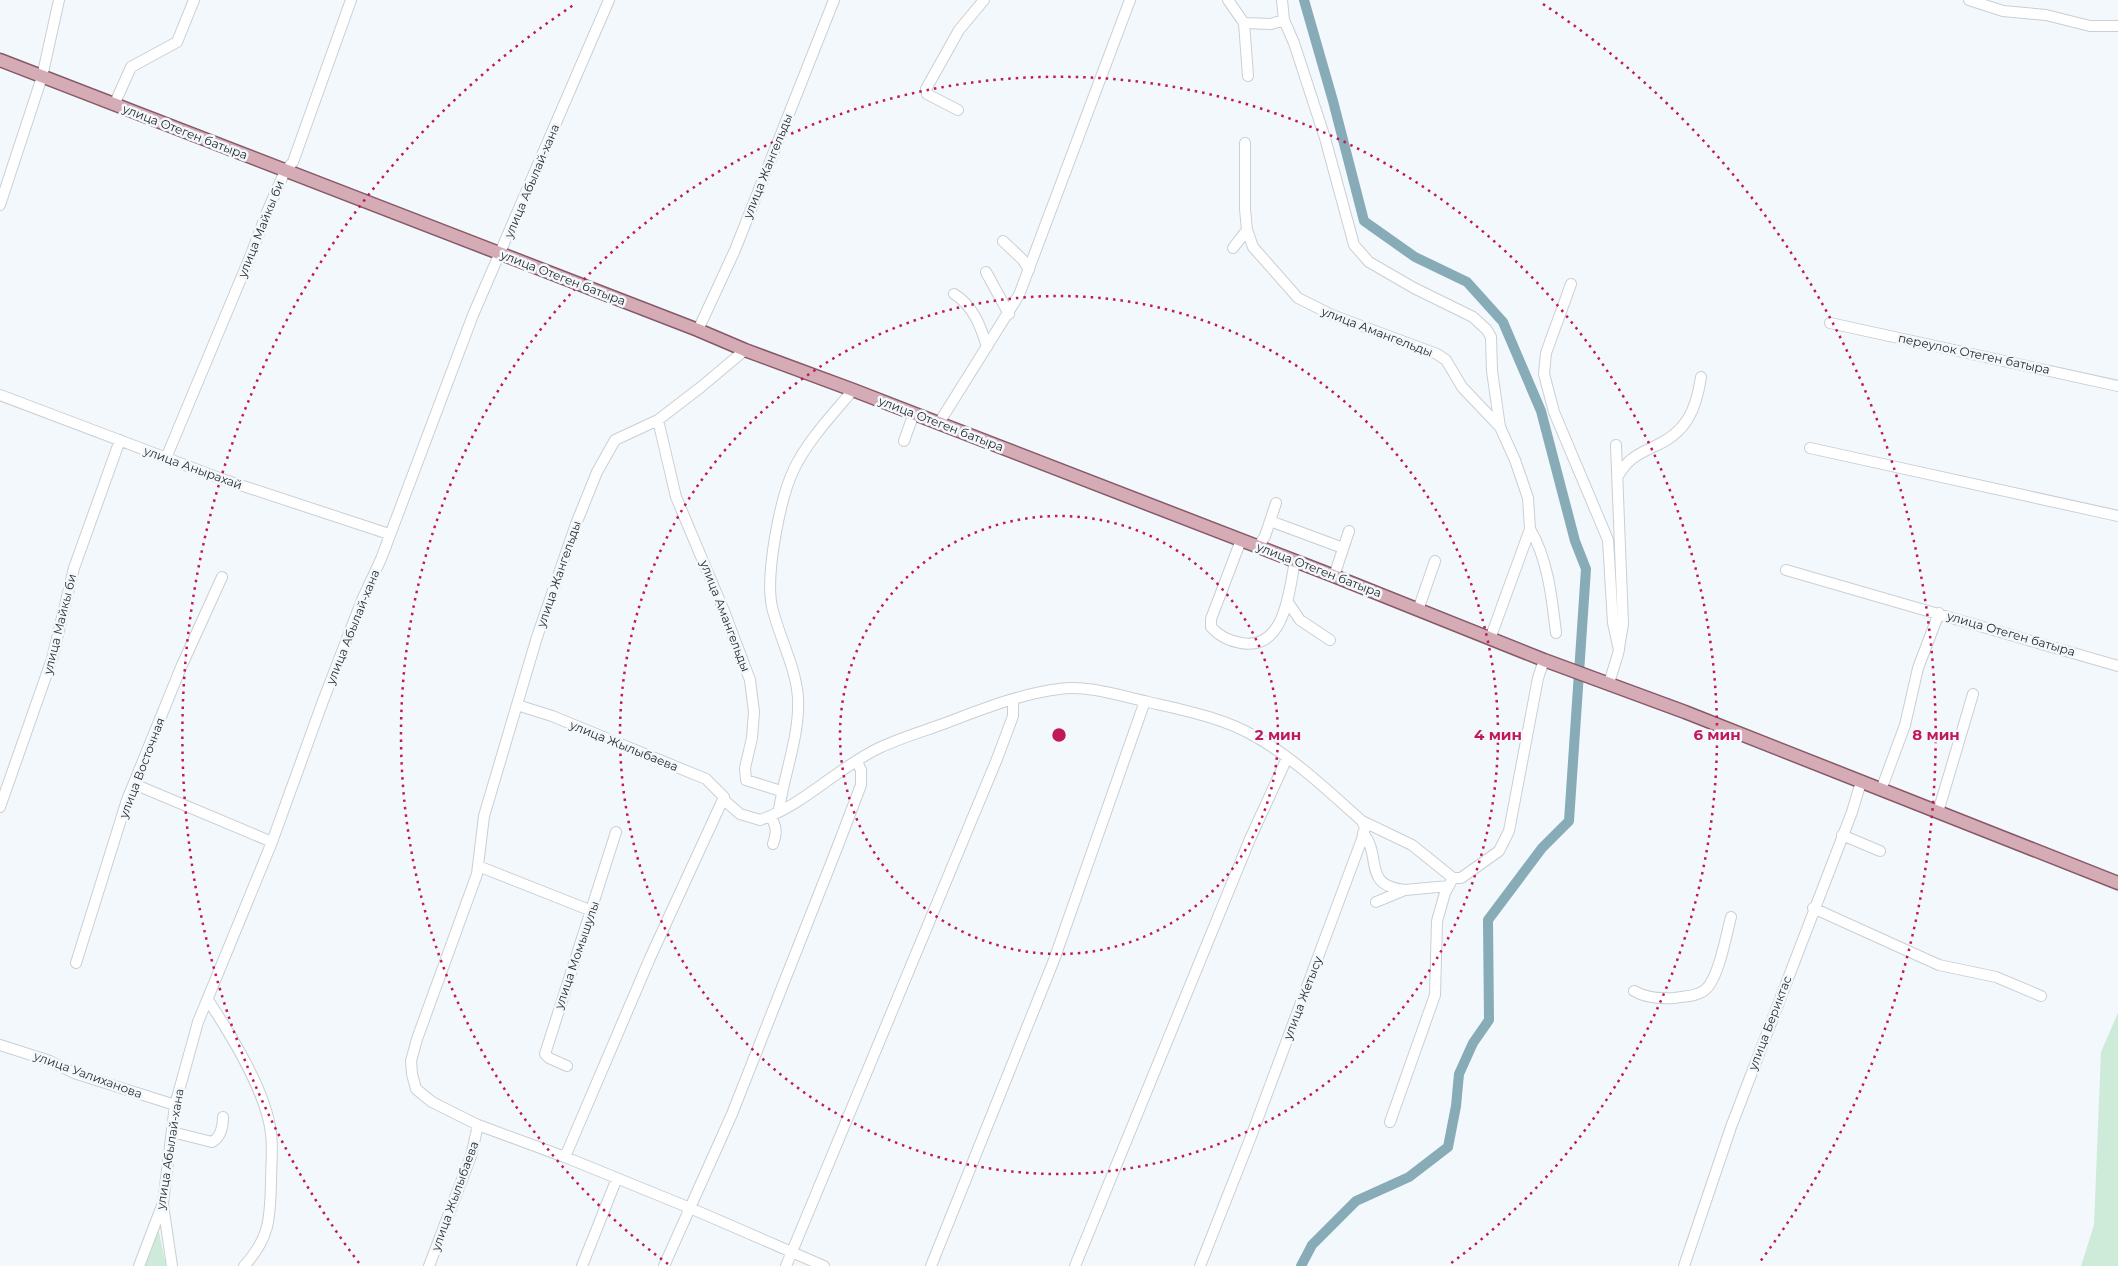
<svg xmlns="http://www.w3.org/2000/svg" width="2118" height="1266" viewBox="0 0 2118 1266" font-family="Montserrat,sans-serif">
	<rect width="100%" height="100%" fill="#f2f8fc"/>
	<path fill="#ceead8" d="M2118 1013V1266H2081L2094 1225 2101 1052Z
		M158 1227 166 1266H144Z"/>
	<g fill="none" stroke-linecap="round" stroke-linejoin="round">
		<path stroke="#87abb7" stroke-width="10" d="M1301 1266 1312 1245 1356 1201 1409 1177 1448 1147 1456 1106 1459 1074 1473 1043 1489 1020 1488 920 1542 848 1569 821 1586 569 1575 541 1541 411 1503 322 1467 282 1415 257 1364 221 1333 101 1304 0"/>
		<defs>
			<path id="minor" d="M1228 0 1244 23 1248 76
				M1282 0 1284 20 1294 43 1325 138 1354 245 1369 262 1414 288 1473 317 1487 330 1491 337 1492 371 1500 427
				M1969 0 2003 11 2046 15 2090 26H2118
				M1244 23 1271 24 1284 20
				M114 105 131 67 177 42 194 0
				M958 110 927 94 926 89 959 30 984 0
				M1245 143V209L1247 230 1253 247 1298 298 1332 315 1437 354 1446 360 1462 387 1500 427 1515 460 1528 498 1530 529 1490 639
				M0 205 42 77 59 0
				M1003 241 1023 260 1029 270
				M1233 248 1247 230
				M986 272 1009 314
				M1571 284 1546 353 1544 374 1554 412 1608 540 1613 623 1619 650
				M954 294C973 305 981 327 987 347
				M1830 323 2118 386
				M698 330 735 250 834 0
				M745 350 701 387 658 420 615 440 597 472 576 524 537 637 484 816 477 874 417 1039 411 1061 412 1074 416 1089 432 1102 478 1125 565 1157 690 1208 824 1266
				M0 395 222 479 389 534
				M658 420 676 497 724 611 750 680 754 712 752 738 745 768 746 780 781 791
				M939 423 1019 295 1130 0
				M904 441 914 413
				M1810 448 2118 516
				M166 458 250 257 267 212 285 171 293 162 351 0
				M1618 476C1627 460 1636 455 1653 447 1686 433 1696 411 1701 377
				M1270 521 1343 548
				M1530 529C1548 559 1552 599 1556 633
				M1241 540 1211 619V627C1219 636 1229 641 1241 643 1285 651 1289 591 1295 561
				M1258 547 1265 536 1276 503
				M1786 570 2118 666
				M1334 576 1349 531
				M1287 601 1300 620 1330 640
				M1418 610 1435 561
				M1609 683 1618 654 1623 624 1616 445
				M517 705 552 716 706 779 724 797 650 958 565 1157
				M134 784 272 842
				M1881 790 1905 725 1918 668 1939 613
				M724 800 740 814 760 820C804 805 837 768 879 748 900 738 921 732 943 724 980 710 1019 694 1059 689 1087 685 1117 695 1144 701 1182 710 1222 717 1256 737 1295 759 1328 791 1362 821L1365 828 1362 839 1252 1134 1200 1266
				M0 807 52 659 74 568 120 440
				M779 810C784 774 800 735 798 698 796 667 779 637 772 607 765 575 780 498 794 469 808 440 833 414 853 390
				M1938 812 1973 694
				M770 816C777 826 777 833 773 844
				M1362 821 1412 845 1453 878H1461L1499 851 1509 831 1538 678 1544 660
				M1363 833C1383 857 1361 885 1405 890
				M1842 835 1880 851
				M478 866 592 911
				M1376 902 1405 890 1449 886
				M1813 908 1939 965 1996 977 2041 996
				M76 963 127 800 182 665 222 577
				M1634 991C1646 998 1660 999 1675 998 1685 996 1696 997 1705 990 1719 978 1726 935 1731 917
				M208 1000C231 1035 266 1091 271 1133 273 1149 271 1166 271 1183 270 1218 270 1238 244 1266
				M0 1045 50 1061 74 1073 175 1105
				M567 1066 549 1058 545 1054 616 832
				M1390 1122 1435 995 1437 921 1445 893 1453 878
				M172 1132 212 1142C221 1137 223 1128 223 1117
				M163 1205 172 1266
				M139 1266 163 1203 175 1105 198 1022 272 842 323 701 362 600 381 559 473 315 609 0
				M429 1266 471 1156 478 1125
				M582 1266 617 1178
				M664 1266 732 1114 837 848 861 785V770L857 762
				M786 1266 997 759 1013 716V700
				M931 1266 1054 960 1145 701
				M1075 1266 1250 839 1287 758
				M1684 1266 1731 1127 1852 812 1861 782"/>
			<path id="major" d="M0 60 698 330 745 350 853 390 1334 576 1544 660 1685 712 2118 883"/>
		</defs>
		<use href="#minor" stroke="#cacfd4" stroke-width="12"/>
		<use href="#major" stroke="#875966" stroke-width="15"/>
		<use href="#minor" stroke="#fff" stroke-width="10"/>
		<use href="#major" stroke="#d5abb6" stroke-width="12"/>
	</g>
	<g fill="none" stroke="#c2185b" stroke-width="2.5" stroke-dasharray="2.5 5">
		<circle cx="1059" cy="735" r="219"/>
		<circle cx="1059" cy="735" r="439"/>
		<path d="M668 1264A658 658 0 1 1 1450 1264"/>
		<path d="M359 1263A877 877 0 0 1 575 4M1543 4A877 877 0 0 1 1759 1263"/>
	</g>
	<g text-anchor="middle" stroke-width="5" stroke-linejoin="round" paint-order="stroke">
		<g font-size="12" fill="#292a2c" stroke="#f2f8fc">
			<text transform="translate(185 132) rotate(21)" y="4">улица Отеген батыра</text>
			<text transform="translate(768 166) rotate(-68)" y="4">улица Жангельды</text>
			<text transform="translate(532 181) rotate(-67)" y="4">улица Абылай-хана</text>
			<text transform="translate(261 229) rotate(-68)" y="4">улица Майкы би</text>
			<text transform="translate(563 278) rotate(21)" y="4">улица Отеген батыра</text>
			<text transform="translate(1377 332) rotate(21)" y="4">улица Амангельды</text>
			<text transform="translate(1974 354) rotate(12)" y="4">переулок Отеген батыра</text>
			<text transform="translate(941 424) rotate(21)" y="4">улица Отеген батыра</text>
			<text transform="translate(193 468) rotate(20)" y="4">улица Анырахай</text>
			<text transform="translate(1319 570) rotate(21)" y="4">улица Отеген батыра</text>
			<text transform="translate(559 574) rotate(-71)" y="4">улица Жангельды</text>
			<text transform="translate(725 616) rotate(69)" y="4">улица Амангельды</text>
			<text transform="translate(60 624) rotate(-76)" y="4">улица Майкы би</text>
			<text transform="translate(353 627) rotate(-68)" y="4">улица Абылай-хана</text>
			<text transform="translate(2011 634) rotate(16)" y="4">улица Отеген батыра</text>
			<text transform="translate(624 746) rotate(22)" y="4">улица Жылыбаева</text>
			<text transform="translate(142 768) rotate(-69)" y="4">улица Восточная</text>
			<text transform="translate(577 955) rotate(-71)" y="4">улица Момышулы</text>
			<text transform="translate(1303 998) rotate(-69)" y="4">улица Жетысу</text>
			<text transform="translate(1770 1023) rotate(-69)" y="4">улица Бериктас</text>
			<text transform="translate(88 1075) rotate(20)" y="4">улица Уалиханова</text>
			<text transform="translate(170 1149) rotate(-81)" y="4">улица Абылай-хана</text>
			<text transform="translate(455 1196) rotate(-70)" y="4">улица Жылыбаева</text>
		</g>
	</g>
	<circle cx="1059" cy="735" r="8" fill="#c2185b" stroke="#f2f8fc" stroke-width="2.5"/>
	<g font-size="15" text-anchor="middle" font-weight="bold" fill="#c2185b" stroke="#f2f8fc" stroke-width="5" stroke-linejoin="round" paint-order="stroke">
		<text x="1278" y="740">2 мин</text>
		<text x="1498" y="740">4 мин</text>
		<text x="1717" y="740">6 мин</text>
		<text x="1936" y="740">8 мин</text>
	</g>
</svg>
